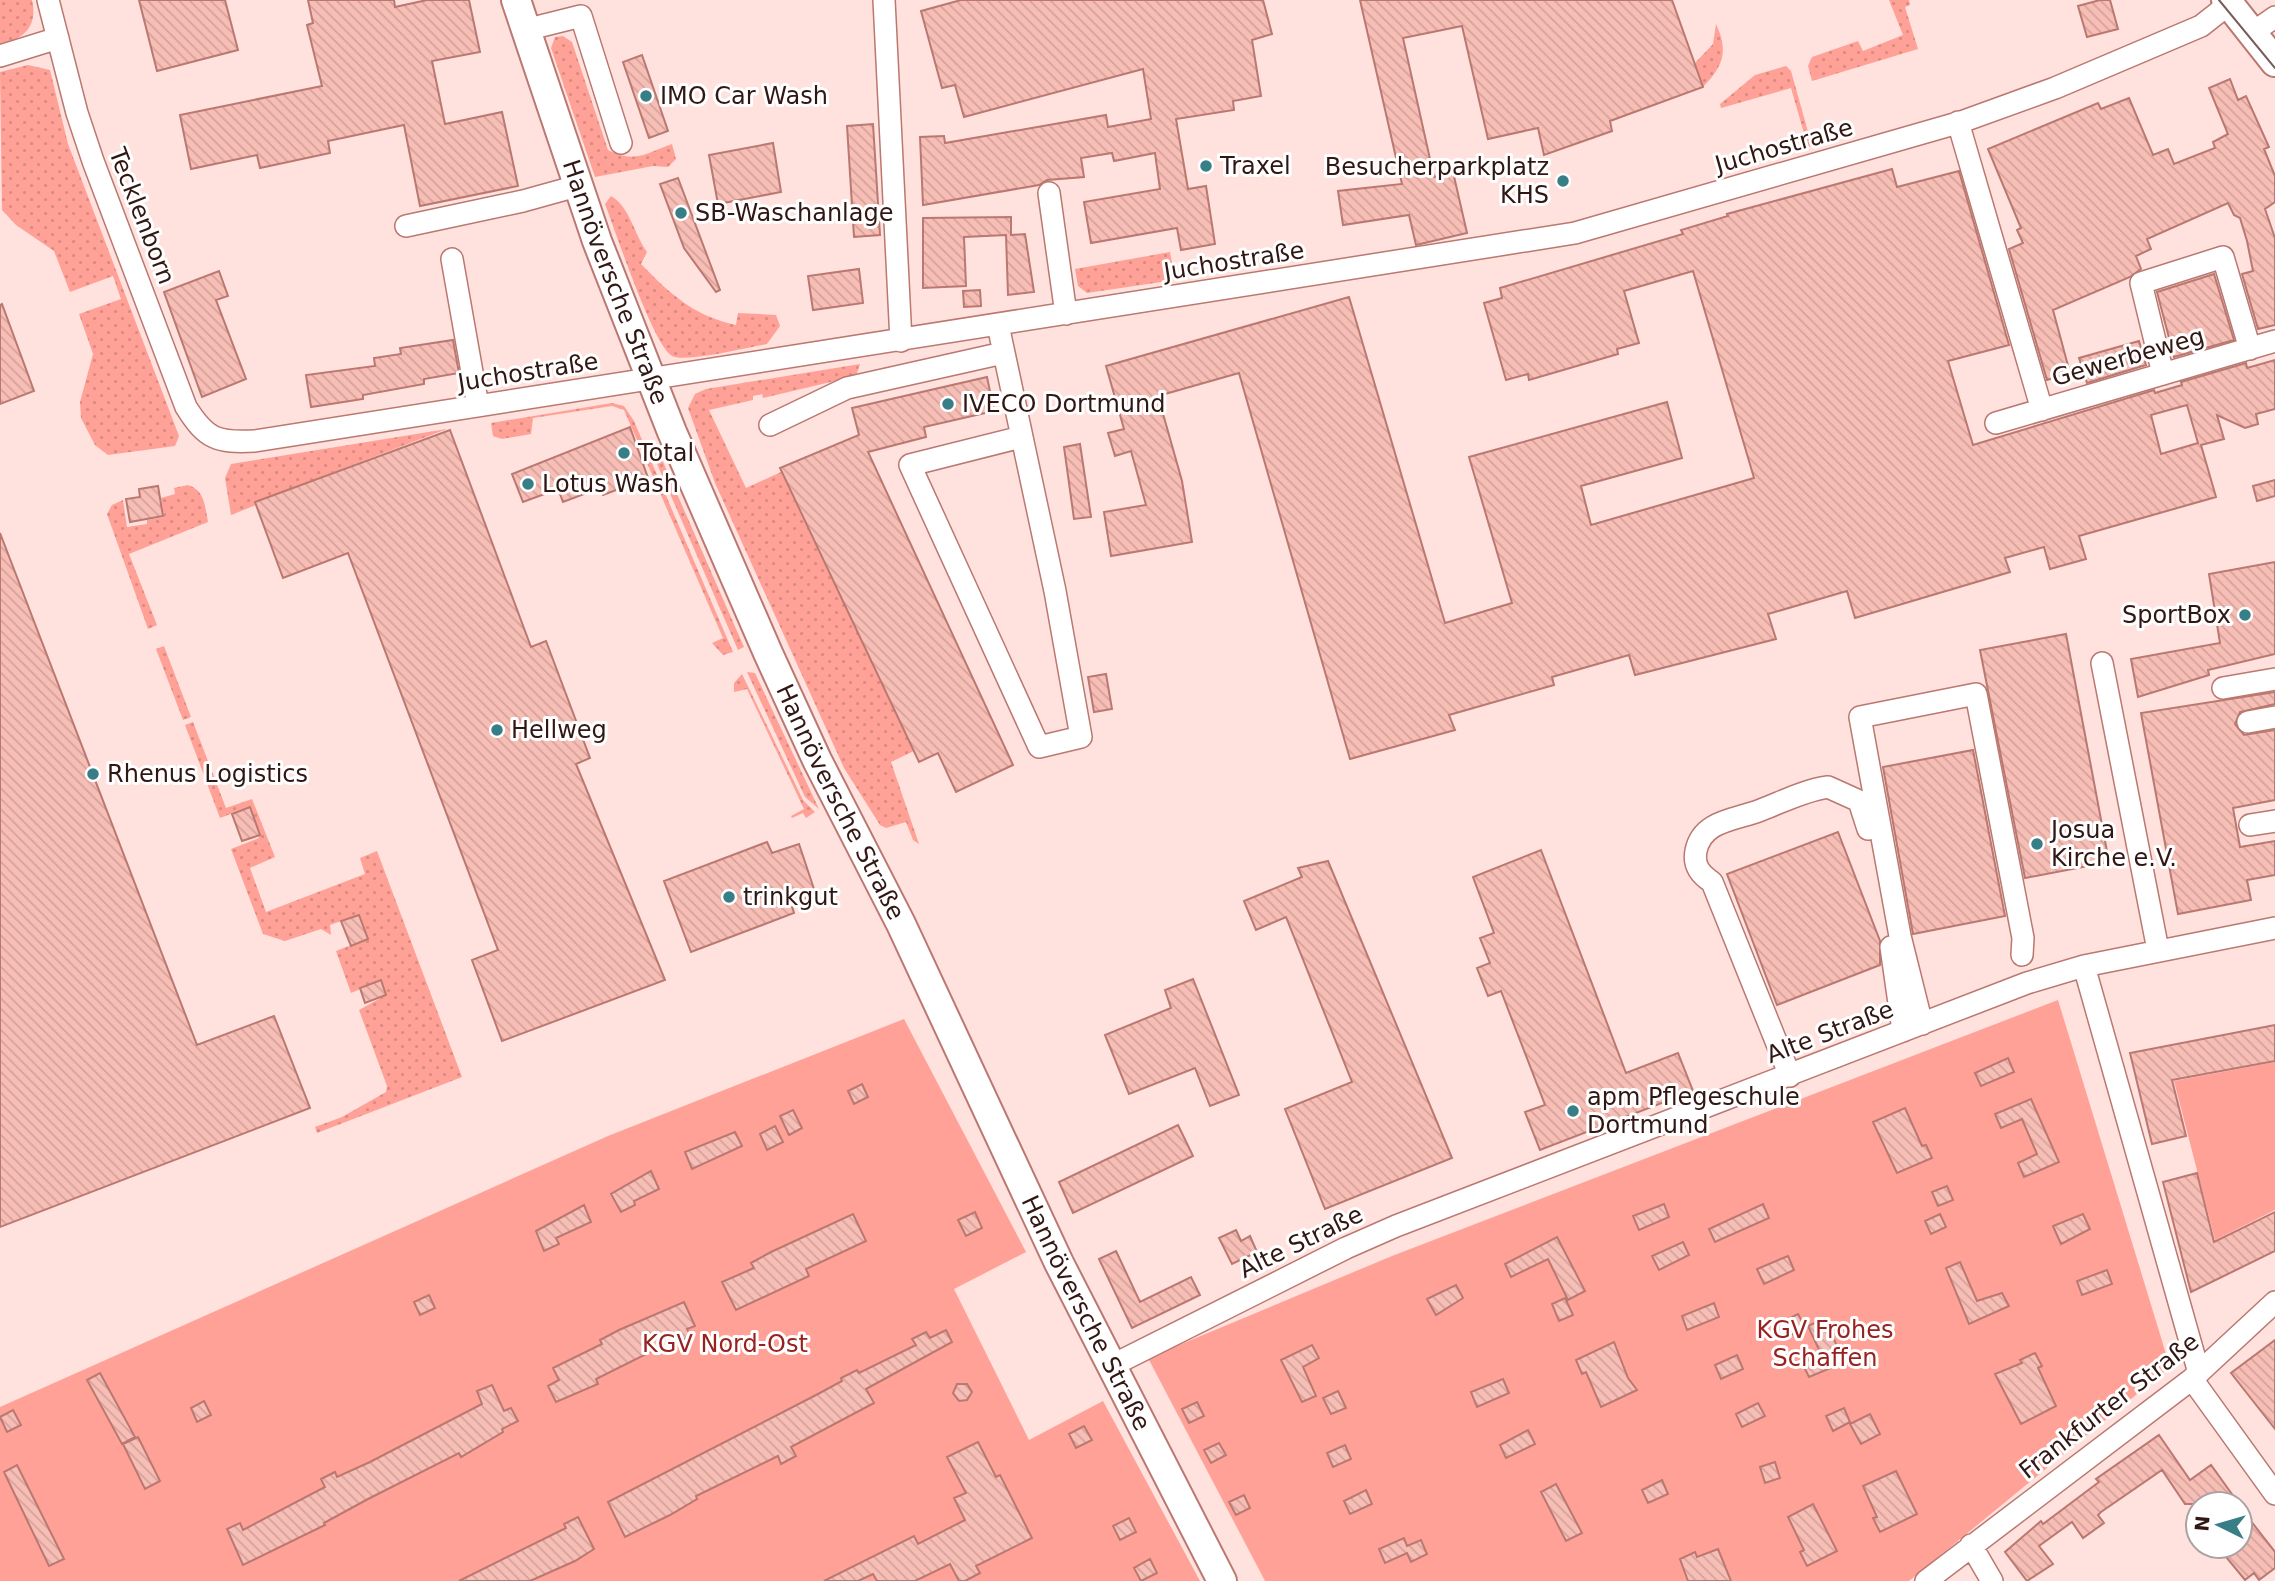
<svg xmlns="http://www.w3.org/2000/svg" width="2275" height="1581" viewBox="0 0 2275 1581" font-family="'DejaVu Sans',sans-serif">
	<defs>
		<pattern id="grass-dots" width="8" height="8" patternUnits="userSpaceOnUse" patternTransform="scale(1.75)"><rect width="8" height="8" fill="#ffa196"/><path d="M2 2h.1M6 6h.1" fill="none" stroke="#db8a80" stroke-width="1.8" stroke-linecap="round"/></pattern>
		<pattern id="building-back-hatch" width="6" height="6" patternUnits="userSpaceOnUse" patternTransform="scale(1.75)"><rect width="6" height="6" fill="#f7beb6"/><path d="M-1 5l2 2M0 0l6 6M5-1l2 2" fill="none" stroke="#d4a39c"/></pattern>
	</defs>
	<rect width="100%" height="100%" fill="#ffe1dd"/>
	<path fill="url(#grass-dots)" d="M0 0H32C38 27 24 38 0 46Z
		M1889 0H1909L1910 5 1905 7 1918 49 1812 81 1808 66 1812 57 1858 41 1863 51 1903 35Z
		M1716 24C1729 52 1723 66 1703 87L1695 63 1713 44Z
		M563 36 572 42 608 150C636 164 646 153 672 144L676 159 668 167 653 166 595 177 551 48 555 37Z
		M28 65 50 70 68 144 179 436 175 446 108 455 95 445 81 418 80 402 93 354 79 314 121 299 113 276 70 292 54 251 16 225 2 210 0 72Z
		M1786 66 1791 71 1812 146 1808 147 1791 88 1721 108 1720 104 1755 75Z
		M611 196C630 207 634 234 647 252L641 264C670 294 694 316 736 325L738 313 776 315 780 326 767 344C749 347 686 363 672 356 653 345 615 230 605 204Z
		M1170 252 1175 280 1087 293 1078 286 1075 269Z
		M860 364 856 376 763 398 762 394 753 396V400L709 410 746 488 781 472 914 751 891 762 919 844 913 840 906 822 886 828 880 825 844 768 715 483 688 408 695 394 706 389Z
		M612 403 624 406 634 421 733 652 723 655 712 643 723 638 624 410 612 406 533 418 531 434 502 439 493 436 491 423Z
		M447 429 255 502 256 505 231 515 225 478 231 464Z
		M657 448 744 647 738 650 651 450Z
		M188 485C205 490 205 507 208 522L129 554 157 625 148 629 107 514 112 505 123 500 127 527 147 524V520L164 517 161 498 175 494 174 488Z
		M164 646 191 717 183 720 156 649Z
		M747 672 755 673 819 809 805 797Z
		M742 674 803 800 815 812 806 818 803 813 792 818 791 816 804 809 747 689 734 692V683Z
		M193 722 226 808 252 799 275 857 250 868 266 912 365 874 360 858 377 851 462 1077 317 1133 315 1127 342 1117 386 1092 387 1086 359 1010 386 995 381 980 351 993 336 951 367 939 358 915 330 925 331 935 321 929 285 941 263 934 231 849 259 838 249 807 220 818 185 725Z"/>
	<path fill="#ffa196" d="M2058 1000 2170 1367 1909 1581H1265L1148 1358 1392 1256Z
		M904 1019 1026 1252 954 1289 1029 1440 1103 1401 1200 1581H0V1407L608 1136Z
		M2275 1062V1210L2215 1240 2174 1081Z"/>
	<path fill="url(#building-back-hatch)" stroke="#ba7870" stroke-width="2" fill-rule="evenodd" d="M139 0H225L238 50 157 71Z
		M308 0H394L395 7 427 0H469L480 52 432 61 445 124 502 112 518 186 420 206 404 125 328 141 330 153 260 168 257 155 191 169 180 115 322 86 307 25 313 23Z
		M961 0H1263L1272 34 1252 40 1261 96 1233 101 1234 110 1176 119 1188 189 1206 186 1215 244 1181 250 1177 228 1091 243 1084 202 1160 189 1155 153 1114 161 1112 153 1081 158 1084 177 1047 180 1039 185 923 205 920 137 944 136 945 143 1106 115 1108 127 1151 119 1143 69 964 117 955 85 942 88 921 11Z
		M1360 0H1672L1703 87 1610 121 1612 131 1544 155 1538 128 1488 139 1462 26 1403 38 1434 177 1453 172 1467 233 1416 245 1409 215 1343 225 1338 191 1402 184Z
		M2100 0H2110L2118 29 2087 37 2078 6Z
		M642 55 668 131 649 138 623 62Z
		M2230 79 2238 100 2246 96 2269 147 2264 149 2275 176V202L2265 209 2275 238V325L2258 329 2242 274 2253 271 2247 241 2240 218 2234 215 2228 203 2147 239 2151 249 2136 256 2141 269 2130 277 2053 310 2070 373 2047 380 2009 249 2023 243 2017 230 2021 228 1988 149 2098 103 2101 109 2129 98 2153 155 2168 149 2174 164 2215 148 2213 142 2228 134 2209 88Z
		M873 124 880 235 854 237 847 126Z
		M773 143 781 192 718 204 709 155Z
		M1892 169 1897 187 1959 171 2009 345 1948 361 1973 445 2154 390 2155 393 2182 385 2181 382 2246 363 2247 368 2275 360V409L2256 414 2258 424 2245 428 2217 415 2224 439 2201 445 2216 497 2079 536 2086 559 2050 569 2044 547 2005 558 2010 572 1855 618 1847 591 1768 614 1776 639 1635 675 1629 655 1552 677 1554 685 1449 715 1455 730 1350 759 1239 373 1158 396 1182 481 1192 542 1111 556 1104 512 1146 505 1131 451 1115 456 1108 433 1124 429 1106 366 1349 297 1445 623 1512 603 1469 457 1667 402 1682 458 1581 486 1591 525 1754 478 1693 271 1624 291 1639 343 1617 349 1618 354 1529 380 1528 374 1506 380 1484 303 1502 298 1500 288 1683 234 1681 230 1728 216 1727 214ZM2187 405 2198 443 2161 454 2151 415Z
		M678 178 720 290 716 292 684 248 660 184Z
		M1011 217V235L1025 234 1034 292 1008 295 1006 235 964 237 966 286 923 288V218Z
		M859 269 863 303 813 310 808 276Z
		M219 271 228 296 216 300 246 379 202 397 164 292Z
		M2214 274 2234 340 2174 357 2157 292Z
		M980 290 981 306 964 307 963 291Z
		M2 304 34 391 0 404V305Z
		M453 340 459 373 424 379V384L363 395V399L311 407 306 375 375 366 374 358 401 354 400 348Z
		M2139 341 2146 365 2087 383 2079 358Z
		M987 377 994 411 924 427 926 437 868 452 1013 765 956 792 938 753 919 762 780 468 859 435 852 408Z
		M630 427 648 478 603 495 600 488 563 502 558 489 523 502 512 474Z
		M450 430 531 647 546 641 590 758 576 764 665 980 502 1041 472 960 498 950 348 553 283 578 255 502Z
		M1080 444 1091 517 1074 519 1064 447Z
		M2275 480V496L2257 501 2253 486Z
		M158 486 163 516 130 522 126 499 140 497 139 489Z
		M0 533 197 1045 274 1016 310 1108 0 1227Z
		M2275 562V654L2208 670 2209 675 2138 697 2131 659 2220 643 2209 574Z
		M2066 634 2109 862 2025 878 1980 650Z
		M1106 674 1112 709 1094 712 1088 677Z
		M2275 692V704L2240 712 2235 724 2244 735 2275 730V800L2233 808 2240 847 2275 841V875L2247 880 2251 900 2178 914 2141 713Z
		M1973 750 2005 916 1913 934 1883 767Z
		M250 807 260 835 242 841 232 814Z
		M1838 832 1880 941V965L1777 1005 1727 874Z
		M767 842 772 853 799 844 816 895 791 903 794 913 691 952 664 881Z
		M1541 850 1626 1073 1678 1053 1693 1091 1540 1150 1525 1112 1545 1105 1501 991 1488 996 1477 968 1490 963 1480 938 1494 933 1473 877Z
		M1328 861 1452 1158 1325 1209 1285 1109 1352 1082 1286 917 1256 930 1244 901 1302 877 1298 868Z
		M359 915 368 939 351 946 341 921Z
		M1193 979 1239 1095 1210 1106 1195 1068 1129 1094 1105 1035 1171 1008 1165 990Z
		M381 980 386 995 365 1003 360 988Z
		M2275 1025V1061L2172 1080 2186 1136 2152 1144 2130 1053Z
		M2008 1058 2014 1072 1981 1086 1975 1073Z
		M862 1084 868 1097 854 1104 848 1091Z
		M2031 1099 2059 1162 2024 1177 2018 1163 2037 1154 2022 1119 2001 1128 1995 1114Z
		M1905 1108 1922 1146 1926 1145 1932 1158 1897 1173 1873 1122Z
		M793 1110 802 1128 789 1135 780 1116Z
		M1178 1125 1193 1156 1073 1213 1059 1182Z
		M775 1126 783 1142 767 1150 760 1134Z
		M735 1132 742 1146 692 1169 685 1152Z
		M651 1171 659 1189 634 1201 635 1205 621 1212 611 1194Z
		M2197 1173 2214 1242 2275 1212V1251L2191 1292 2163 1182Z
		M1947 1186 1953 1200 1938 1206 1932 1192Z
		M1664 1204 1669 1217 1639 1230 1633 1216Z
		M1763 1204 1769 1218 1715 1242 1709 1229Z
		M584 1205 591 1222 556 1238 559 1244 544 1251 536 1231Z
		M975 1212 982 1228 966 1236 958 1220Z
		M853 1214 866 1241 806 1269 809 1276 736 1310 722 1282 754 1268 751 1263 771 1252Z
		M1940 1214 1946 1227 1931 1234 1925 1221Z
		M2083 1214 2090 1229 2061 1244 2053 1226Z
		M1236 1230 1241 1241 1250 1236 1257 1252 1232 1264 1219 1238Z
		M1557 1237 1585 1291 1568 1300 1548 1259 1511 1277 1505 1264Z
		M1683 1242 1689 1255 1659 1270 1652 1256Z
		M1116 1251 1140 1302 1191 1277 1200 1295 1132 1328 1099 1259Z
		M1788 1256 1794 1270 1764 1284 1757 1269Z
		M1960 1262 1977 1301 2002 1293 2009 1306 1969 1324 1946 1268Z
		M2107 1270 2112 1284 2082 1295 2077 1281Z
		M1456 1285 1463 1298 1436 1315 1427 1299Z
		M429 1295 435 1308 420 1315 414 1302Z
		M1565 1298 1573 1315 1559 1321 1552 1304Z
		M684 1302 695 1326 687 1329 691 1336 658 1353 656 1349 596 1379 598 1384 556 1402 548 1386 559 1380 553 1368 602 1344 600 1340 619 1330Z
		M1714 1303 1719 1317 1687 1330 1682 1316Z
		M1798 1314 1805 1327 1791 1335 1784 1321Z
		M1826 1318 1843 1363 1809 1377 1802 1363 1821 1354 1808 1326Z
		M946 1330 952 1342 866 1389 874 1403 791 1447 796 1456 781 1464 778 1456 696 1496 697 1499 670 1515 625 1537 608 1502 818 1394 842 1381 841 1378 857 1370 859 1373 916 1345 912 1339 926 1332 930 1338Z
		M2275 1340V1429L2231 1373Z
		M1614 1342 1628 1378 1637 1390 1601 1407 1586 1372 1582 1374 1576 1360Z
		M1312 1345 1319 1358 1303 1367 1316 1396 1302 1402 1281 1360Z
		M2035 1353 2042 1366 2038 1368 2056 1406 2021 1424 1995 1374 2022 1363 2020 1360Z
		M1737 1355 1743 1369 1721 1379 1715 1365Z
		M100 1373 135 1437 122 1444 87 1380Z
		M1503 1379 1509 1393 1477 1407 1471 1392Z
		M957 1384H967L972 1392 967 1400 959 1401 953 1393Z
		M492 1385 504 1411 511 1408 518 1421 502 1429 503 1432 461 1457 459 1453 368 1499 324 1523 325 1525 243 1565 227 1529 240 1523 243 1530 325 1487 321 1479 335 1472 337 1477 370 1462 482 1404 477 1391Z
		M1338 1391 1346 1408 1331 1414 1323 1398Z
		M204 1401 211 1415 197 1422 191 1408Z
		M1197 1402 1204 1416 1189 1423 1182 1409Z
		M1758 1403 1765 1416 1742 1427 1736 1414Z
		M1844 1408 1850 1422 1833 1431 1826 1416Z
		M13 1410 21 1425 7 1432 0 1417Z
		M1870 1414 1880 1434 1861 1444 1850 1424Z
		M1084 1426 1092 1440 1076 1448 1069 1434Z
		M1528 1430 1535 1444 1506 1458 1500 1445Z
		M2159 1435 2190 1480 2211 1465 2239 1504H2185L2162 1470 2101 1512 2098 1515 2104 1523 2083 1538 2072 1522 2039 1546 2053 1564 2027 1581 2005 1552 2041 1521 2043 1524 2099 1482 2096 1479Z
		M138 1437 160 1481 145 1489 123 1444Z
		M978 1442 996 1477 1000 1475 1032 1538 976 1566 980 1573 965 1581H959L950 1564 915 1581H877L873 1574 858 1581H824L914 1536 918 1544 965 1520 954 1498 966 1493 947 1457Z
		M1219 1443 1226 1455 1211 1463 1204 1450Z
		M1345 1445 1351 1459 1333 1467 1327 1453Z
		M1775 1462 1780 1478 1765 1483 1760 1467Z
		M17 1465 64 1559 49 1566 4 1472Z
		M1896 1471 1917 1514 1880 1532 1873 1518 1877 1517 1863 1486Z
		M1662 1480 1668 1494 1648 1503 1642 1490Z
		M1556 1484 1582 1533 1566 1541 1541 1492Z
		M1366 1490 1372 1504 1350 1514 1344 1501Z
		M1244 1495 1250 1508 1236 1515 1229 1502Z
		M1813 1504 1837 1551 1807 1566 1800 1552 1804 1550 1788 1517Z
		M2240 1507 2275 1552V1568L2259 1580 2254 1573 2245 1580 2217 1546H2240Z
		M578 1517 594 1549 575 1561 530 1581H459L566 1528 564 1524Z
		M1129 1518 1136 1532 1120 1540 1113 1526Z
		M1404 1538 1407 1546 1421 1540 1427 1554 1411 1562 1407 1553 1385 1563 1379 1549Z
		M1718 1549 1731 1581H1688L1680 1559 1695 1552 1697 1557Z
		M1150 1559 1157 1573 1141 1581 1134 1568Z"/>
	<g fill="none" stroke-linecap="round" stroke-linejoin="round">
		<defs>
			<path id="minor" d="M48 0 77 113 93 161 186 407C206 439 217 443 255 441L1575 233 1961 122 2055 88 2201 26 2229 4
				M884 0 901 341
				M525 30 581 16 621 143
				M2252 33 2275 17
				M0 56 58 38
				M1958 122 2042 410
				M1049 193 1066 314
				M406 226 523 201 577 186
				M452 259 478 406
				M998 325 1055 591 1081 737 1039 747 910 465 1021 437
				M2163 374 2141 283 2223 257 2250 349
				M1996 423 2275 341
				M770 425 847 388 1003 353
				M2102 663 2158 950
				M2223 688 2275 679
				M2248 722 2275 717
				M2250 825 2275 821
				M1891 947 1903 1031
				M2084 966 2199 1373
				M1922 1024 1900 936 1860 717 1976 694 2023 938 2022 955
				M1790 1076 1712 882C1701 875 1693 866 1696 851 1702 820 1736 820 1761 810 1782 802 1805 790 1828 787L1859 801 1868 829
				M1111 1366 1346 1248 1396 1226 2027 983 2084 966 2275 928
				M2192 1379 2275 1494
				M1971 1545 1992 1581
				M1926 1581 2192 1379 2275 1302"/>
			<g id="major">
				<path id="s1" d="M516 0 597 241 672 432 768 653 817 760 901 924 1059 1263 1222 1581"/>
				<path d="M2226 0 2275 62"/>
			</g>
		</defs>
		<use href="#minor" stroke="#ba7870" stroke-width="24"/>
		<use href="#major" stroke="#ba7870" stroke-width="32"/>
		<use href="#minor" stroke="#fff" stroke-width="21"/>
		<use href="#major" stroke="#fff" stroke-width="28"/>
		<path stroke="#765b58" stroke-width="2" d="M2219 0 2275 68"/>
	</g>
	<g fill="#377e87" stroke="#fff" stroke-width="2.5">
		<circle cx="646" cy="96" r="7"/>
		<circle cx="1206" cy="166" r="7"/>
		<circle cx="1563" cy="181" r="7"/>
		<circle cx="681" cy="213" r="7"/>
		<circle cx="948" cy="404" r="7"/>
		<circle cx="624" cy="453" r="7"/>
		<circle cx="528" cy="484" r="7"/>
		<circle cx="2245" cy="615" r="7"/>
		<circle cx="497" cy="730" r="7"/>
		<circle cx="93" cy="774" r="7"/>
		<circle cx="2037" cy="844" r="7"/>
		<circle cx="729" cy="897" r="7"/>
		<circle cx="1573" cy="1111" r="7"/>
	</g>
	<g text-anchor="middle" stroke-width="6" stroke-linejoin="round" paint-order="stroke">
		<g font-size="24" fill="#301714" stroke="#fff" text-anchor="start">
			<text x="660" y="104">IMO Car Wash</text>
			<text x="1220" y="174">Traxel</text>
			<text x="1549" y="175" text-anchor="end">Besucherparkplatz<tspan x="1549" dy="28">KHS</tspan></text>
			<text x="695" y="221">SB-Waschanlage</text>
			<text x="962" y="412">IVECO Dortmund</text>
			<text x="638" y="461">Total</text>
			<text x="542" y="492">Lotus Wash</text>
			<text x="2231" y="623" text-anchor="end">SportBox</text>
			<text x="511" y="738">Hellweg</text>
			<text x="107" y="782">Rhenus Logistics</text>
			<text x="2051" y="838">Josua<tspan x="2051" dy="28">Kirche e.V.</tspan></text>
			<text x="743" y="905">trinkgut</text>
			<text x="1587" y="1105">apm Pflegeschule<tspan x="1587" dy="28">Dortmund</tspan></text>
		</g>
		<g font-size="24" fill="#301714" stroke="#fff">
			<text transform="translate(1784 146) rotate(-16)" y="8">Juchostraße</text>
			<text transform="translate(142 216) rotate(69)" y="8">Tecklenborn</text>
			<text transform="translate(1234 261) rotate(-9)" y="8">Juchostraße</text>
			<text dy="8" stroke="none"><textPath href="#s1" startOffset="299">Hannöversche Straße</textPath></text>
			<text transform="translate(2128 357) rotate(-16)" y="8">Gewerbeweg</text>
			<text transform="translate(528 372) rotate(-9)" y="8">Juchostraße</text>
			<text dy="8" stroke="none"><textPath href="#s1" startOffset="866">Hannöversche Straße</textPath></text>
			<text transform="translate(1830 1032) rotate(-21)" y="8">Alte Straße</text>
			<text transform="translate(1301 1242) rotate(-26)" y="8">Alte Straße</text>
			<text dy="8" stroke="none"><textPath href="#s1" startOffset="1433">Hannöversche Straße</textPath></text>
			<text transform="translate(2109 1406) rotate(-38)" y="8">Frankfurter Straße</text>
		</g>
		<g font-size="24" fill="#98221f" stroke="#fff">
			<text x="1825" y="1338">KGV Frohes<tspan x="1825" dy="28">Schaffen</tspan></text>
			<text x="725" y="1352">KGV Nord-Ost</text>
		</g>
	</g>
	<g transform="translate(2219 1525) rotate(275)"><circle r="33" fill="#ffffff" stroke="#aca2a1" stroke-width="2"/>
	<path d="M0-5L12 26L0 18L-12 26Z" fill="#377e87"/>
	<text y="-10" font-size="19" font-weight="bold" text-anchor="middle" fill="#301714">N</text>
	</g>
</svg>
